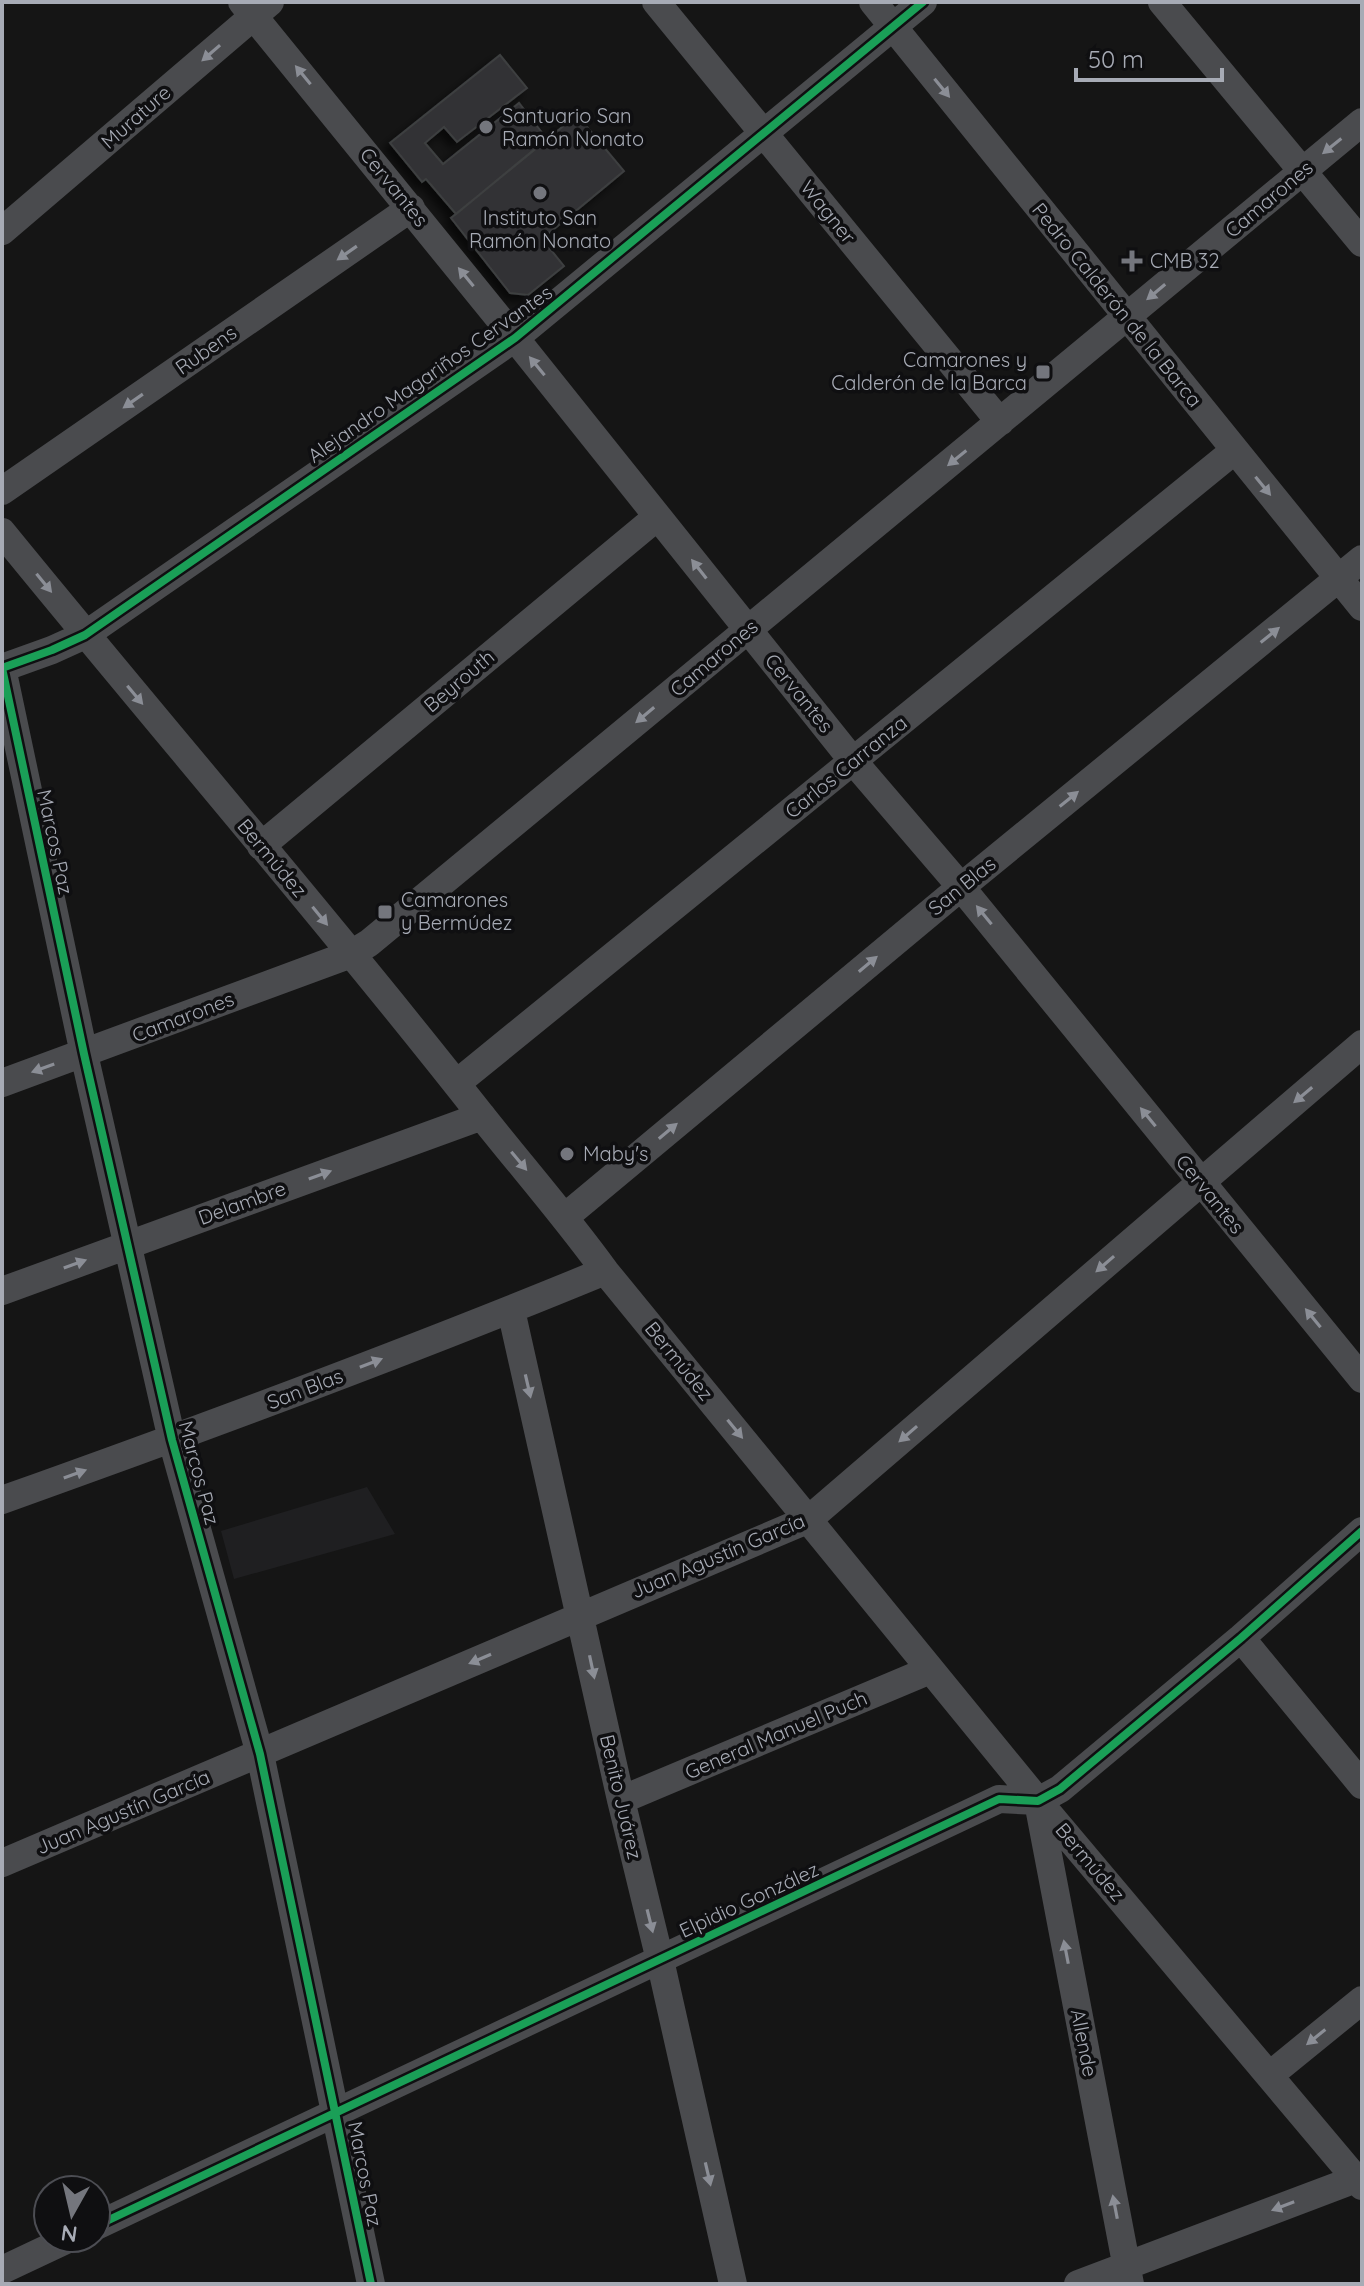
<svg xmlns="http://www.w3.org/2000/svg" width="1364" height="2286" viewBox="0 0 1364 2286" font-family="Quicksand,sans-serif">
	<defs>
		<filter id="shadow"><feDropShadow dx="-6" dy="6" stdDeviation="4" flood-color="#0009"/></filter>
	</defs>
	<rect width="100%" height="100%" fill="#151515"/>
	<path fill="#1f1f21" d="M367 1487 395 1534 234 1579 221 1531Z"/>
	<path fill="#333335" stroke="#3e3f41" stroke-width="2" filter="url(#shadow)" d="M500 55 527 88 457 142 444 127 425 143 443 164 519 103 547 139 456 214 426 179 422 182 390 143Z
		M577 115 624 171 542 239 564 266 528 295 510 293 451 218Z"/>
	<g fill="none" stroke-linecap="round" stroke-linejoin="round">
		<path stroke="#4a4b4e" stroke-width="28" d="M242 2 515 338 853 761 961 887 1362 1379
			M656 2 1000 422
			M873 2 1362 607
			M1162 2 1362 243
			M2 231 270 2
			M2 491 411 208
			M2 532C161 727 326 918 481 1115 523 1168 566 1217 605 1271L1038 1801 1362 2186
			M261 846 657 517
			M2 1083 351 954 369 943 1362 122
			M457 1083 1235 450
			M565 1217 961 887 1362 559
			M2 1291 482 1116
			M511 1310 621 1800 660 1960 733 2284
			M2 1500C204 1428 406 1353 605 1271
			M1241 1638 1362 1785
			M621 1800 930 1670
			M1038 1802 1130 2284
			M2 1863 809 1519 1362 1044
			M1270 2075 1362 2000
			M96 2226 999 1799 1038 1801 1060 1789 1241 1638 1362 1531
			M2 2270 70 2238
			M371 2284 260 1754 172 1440 84 1054 2 668 52 650 85 635 515 338 923 2
			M1078 2284 1356 2179"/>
		<defs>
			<path id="cycleway" d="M96 2226 999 1799 1038 1801 1060 1789 1241 1638 1362 1531
				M371 2284 260 1754 172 1440 84 1054 2 668 52 650 85 635 515 338 923 2"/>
		</defs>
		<use href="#cycleway" stroke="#0f0f11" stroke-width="13"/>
		<use href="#cycleway" stroke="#1a9f57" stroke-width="8"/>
	</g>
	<defs><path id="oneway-solid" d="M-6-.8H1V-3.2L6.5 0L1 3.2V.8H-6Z" transform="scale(2)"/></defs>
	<g fill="#8b8e96">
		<use href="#oneway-solid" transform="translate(211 53) rotate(139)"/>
		<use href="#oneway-solid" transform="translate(303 75) rotate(-129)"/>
		<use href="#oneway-solid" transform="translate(942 88) rotate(51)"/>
		<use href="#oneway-solid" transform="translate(1332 146) rotate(141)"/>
		<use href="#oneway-solid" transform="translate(347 253) rotate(145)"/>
		<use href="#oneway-solid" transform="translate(466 277) rotate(-129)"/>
		<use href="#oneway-solid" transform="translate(1156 292) rotate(140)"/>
		<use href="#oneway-solid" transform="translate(537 366) rotate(-129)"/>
		<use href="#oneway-solid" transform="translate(133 401) rotate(145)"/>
		<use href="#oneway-solid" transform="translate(957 458) rotate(141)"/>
		<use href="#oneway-solid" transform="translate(1263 486) rotate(51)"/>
		<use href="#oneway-solid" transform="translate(699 569) rotate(-128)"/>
		<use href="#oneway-solid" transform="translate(44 583) rotate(51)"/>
		<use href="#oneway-solid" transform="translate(1270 635) rotate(-39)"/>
		<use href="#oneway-solid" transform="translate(135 695) rotate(50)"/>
		<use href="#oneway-solid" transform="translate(645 715) rotate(140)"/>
		<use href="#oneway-solid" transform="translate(1069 799) rotate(-39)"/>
		<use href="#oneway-solid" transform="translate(984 915) rotate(-129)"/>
		<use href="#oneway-solid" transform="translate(320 916) rotate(51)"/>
		<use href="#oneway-solid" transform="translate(868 964) rotate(-40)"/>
		<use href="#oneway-solid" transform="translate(43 1068) rotate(160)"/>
		<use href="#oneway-solid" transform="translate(1303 1095) rotate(140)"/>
		<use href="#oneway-solid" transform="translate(1148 1117) rotate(-129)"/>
		<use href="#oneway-solid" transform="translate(668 1131) rotate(-40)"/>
		<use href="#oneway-solid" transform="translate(519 1161) rotate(50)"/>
		<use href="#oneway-solid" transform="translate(320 1175) rotate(-20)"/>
		<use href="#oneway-solid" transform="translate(75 1264) rotate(-20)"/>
		<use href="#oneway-solid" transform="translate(1105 1264) rotate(139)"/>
		<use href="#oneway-solid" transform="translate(1313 1318) rotate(-129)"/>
		<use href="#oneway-solid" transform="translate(371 1363) rotate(-21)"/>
		<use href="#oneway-solid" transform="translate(528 1386) rotate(77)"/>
		<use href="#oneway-solid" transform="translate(735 1429) rotate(51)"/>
		<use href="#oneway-solid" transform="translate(908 1434) rotate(139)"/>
		<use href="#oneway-solid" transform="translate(75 1474) rotate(-20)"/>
		<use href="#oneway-solid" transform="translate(480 1659) rotate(157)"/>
		<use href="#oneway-solid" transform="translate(592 1667) rotate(78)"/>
		<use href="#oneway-solid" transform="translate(650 1921) rotate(76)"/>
		<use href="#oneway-solid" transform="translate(1066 1952) rotate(-101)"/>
		<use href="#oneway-solid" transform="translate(1316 2037) rotate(141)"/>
		<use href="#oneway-solid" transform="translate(708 2174) rotate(77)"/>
		<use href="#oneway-solid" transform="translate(1283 2206) rotate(159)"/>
		<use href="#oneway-solid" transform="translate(1115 2207) rotate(-101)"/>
	</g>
	<g fill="#74767d" stroke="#0f0f11" stroke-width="3">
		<circle cx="486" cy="127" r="8"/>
		<circle cx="540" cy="193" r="8"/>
		<path d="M1128 249h8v8h8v8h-8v8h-8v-8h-8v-8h8z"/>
		<rect x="1035" y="364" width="16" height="16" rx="4"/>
		<rect x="377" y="904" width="16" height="16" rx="4"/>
		<circle cx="567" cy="1154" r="8"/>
	</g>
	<g text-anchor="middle" stroke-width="7" stroke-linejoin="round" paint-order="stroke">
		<g font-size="20" fill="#a7abb5" stroke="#0f0f11" text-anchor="start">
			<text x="502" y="123">Santuario San<tspan x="502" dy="23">Ramón Nonato</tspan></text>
			<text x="540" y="225" text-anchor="middle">Instituto San<tspan x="540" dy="23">Ramón Nonato</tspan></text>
			<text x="1150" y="268">CMB 32</text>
			<text x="1027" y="367" text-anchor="end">Camarones y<tspan x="1027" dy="23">Calderón de la Barca</tspan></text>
			<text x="401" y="907">Camarones<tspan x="401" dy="23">y Bermúdez</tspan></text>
			<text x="583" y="1161">Maby's</text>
		</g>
		<g font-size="20" fill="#a7abb5" stroke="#0f0f11">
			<text transform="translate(136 117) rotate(-41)" y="7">Murature</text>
			<text transform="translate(394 187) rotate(51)" y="7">Cervantes</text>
			<text transform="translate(1269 199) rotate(-40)" y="7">Camarones</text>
			<text transform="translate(828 212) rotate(51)" y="7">Wagner</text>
			<text transform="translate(1117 305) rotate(51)" y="7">Pedro Calderón de la Barca</text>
			<text transform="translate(206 350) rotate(-35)" y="7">Rubens</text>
			<text transform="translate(430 374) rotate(-35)" y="7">Alejandro Magariños Cervantes</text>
			<text transform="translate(714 658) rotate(-40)" y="7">Camarones</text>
			<text transform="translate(459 681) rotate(-40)" y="7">Beyrouth</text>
			<text transform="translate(799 693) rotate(51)" y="7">Cervantes</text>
			<text transform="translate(846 767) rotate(-39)" y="7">Carlos Carranza</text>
			<text transform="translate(55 842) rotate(78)" y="7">Marcos Paz</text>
			<text transform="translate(272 858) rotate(50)" y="7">Bermúdez</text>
			<text transform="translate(962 886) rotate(-39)" y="7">San Blas</text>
			<text transform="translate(183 1017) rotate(-21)" y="7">Camarones</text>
			<text transform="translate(1210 1194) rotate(51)" y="7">Cervantes</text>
			<text transform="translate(242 1203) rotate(-20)" y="7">Delambre</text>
			<text transform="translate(679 1361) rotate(51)" y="7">Bermúdez</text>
			<text transform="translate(305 1389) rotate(-21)" y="7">San Blas</text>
			<text transform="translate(199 1473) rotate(75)" y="7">Marcos Paz</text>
			<text transform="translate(718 1556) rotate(-23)" y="7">Juan Agustín García</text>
			<text transform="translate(776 1735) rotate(-23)" y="7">General Manuel Puch</text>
			<text transform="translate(621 1797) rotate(77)" y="7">Benito Juárez</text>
			<text transform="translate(123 1812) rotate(-23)" y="7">Juan Agustín García</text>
			<text transform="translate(1090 1862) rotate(50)" y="7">Bermúdez</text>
			<text transform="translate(749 1900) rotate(-25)" y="7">Elpidio González</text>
			<text transform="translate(1084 2043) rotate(79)" y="7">Allende</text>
			<text transform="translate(365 2174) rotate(79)" y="7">Marcos Paz</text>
		</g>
	</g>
	<rect width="1364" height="2286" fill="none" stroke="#a7abb5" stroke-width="8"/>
	<g transform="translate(72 2214) rotate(188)"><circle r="38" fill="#0f0f11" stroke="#4c4d53" stroke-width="2"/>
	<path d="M0-6L14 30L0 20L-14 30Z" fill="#74767d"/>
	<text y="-12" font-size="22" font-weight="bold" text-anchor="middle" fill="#a7abb5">N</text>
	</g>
	<path d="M1076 68v12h146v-12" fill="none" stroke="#a7abb5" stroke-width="4"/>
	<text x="1088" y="68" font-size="24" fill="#a7abb5" stroke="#0f0f11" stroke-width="6" paint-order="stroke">50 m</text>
</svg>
